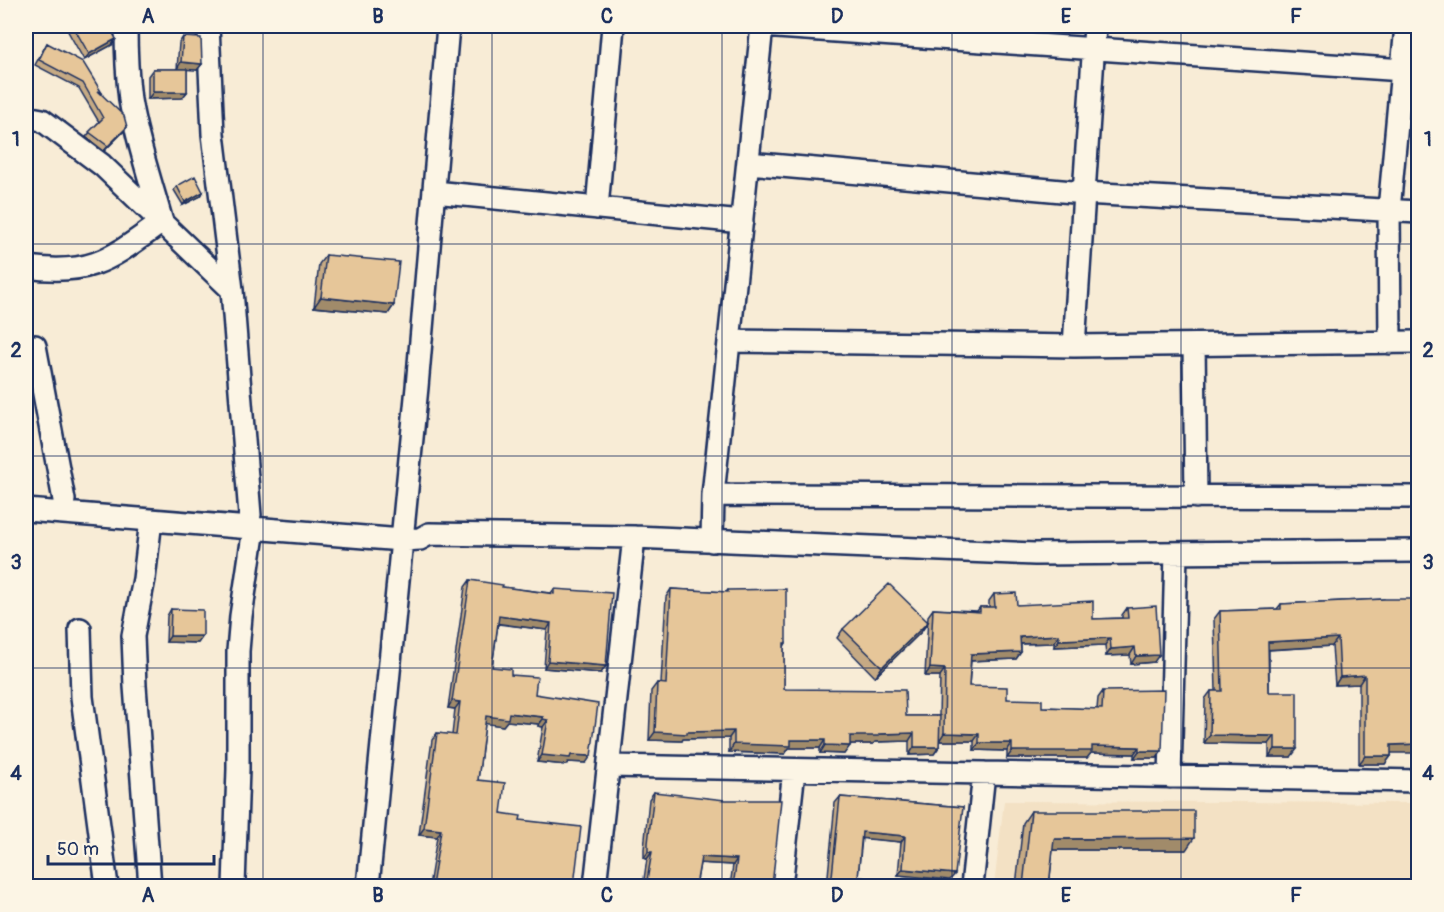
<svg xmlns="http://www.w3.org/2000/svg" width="1444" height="912" viewBox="0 0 1444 912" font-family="Pangolin,sans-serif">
	<rect width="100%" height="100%" fill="#f8ecd6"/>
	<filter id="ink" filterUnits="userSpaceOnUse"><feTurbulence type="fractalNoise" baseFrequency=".0167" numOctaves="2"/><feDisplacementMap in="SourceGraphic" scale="12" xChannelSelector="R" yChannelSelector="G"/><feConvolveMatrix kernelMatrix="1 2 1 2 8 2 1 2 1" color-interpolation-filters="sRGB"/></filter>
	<g filter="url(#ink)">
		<path fill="#f3e1c4" d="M1004 801 1418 803V886H994Z"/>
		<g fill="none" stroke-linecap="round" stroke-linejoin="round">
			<defs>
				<path id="minor" d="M208 26 213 134 232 290
					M762 26 1418 71
					M26 117 42 120 102 165 232 290 250 515
					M748 163 1084 193 1418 212
					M434 192 742 222
					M597 208 613 26
					M26 267C93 276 110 259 162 222 151 182 137 142 130 100 127 75 126 51 126 26
					M729 341 1074 346 1418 342
					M1390 343 1389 210 1406 26
					M1194 345 1196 497
					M35 346 64 500
					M1074 346 1095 26
					M713 495 1418 497
					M26 510 402 540 420 539 429 534 634 537 1035 554 1418 551
					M712 541 713 495 762 26
					M80 629 82 697 107 886
					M609 766 1418 781
					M1170 777 1176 553
					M150 886 135 686 133 636 144 579 151 520
					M234 886 238 769V651L241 616 254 528
					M368 886 417 387 448 26
					M595 886 634 537
					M781 886 794 770
					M972 886 984 773"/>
			</defs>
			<use href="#minor" stroke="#1b2f5e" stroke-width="26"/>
			<use href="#minor" stroke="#fcf5e5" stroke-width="21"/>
		</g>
		<path fill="#c6aa84" stroke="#1b2f5e" stroke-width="1.5" d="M65 26H109L116 39 112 45 84 60Z
			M183 37 202 64 197 70 187 69V92L182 98 148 99V76L153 69H177L179 43Z
			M47 43 102 93 101 94 127 127 123 132 104 151 86 137 99 122 79 88 35 65Z
			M177 186 203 192 201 196 183 205 174 190Z
			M326 255 394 305 388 314 314 307 319 264Z
			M470 580 502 587 551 593 554 589 606 666 601 673 544 668 547 630 498 624 492 667 511 675 535 694 586 763 568 762 566 765 537 762 543 727 538 726 539 724 507 721 503 726 485 723 478 780 501 813 520 820 574 885 582 886H429L437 837 419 835 432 740 437 733 452 735 455 709 448 708 465 587Z
			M671 589 726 592 728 590 786 643 784 647V689L906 716H939L940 676H925L928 616 933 609 977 611 980 607H989V601L994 594 1017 605 1093 619 1122 618V615L1127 608 1154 662 1131 664 1130 655 1106 656 1105 645 1054 647V643L1021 644V652L1016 659 971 661 969 686 1007 699 1042 707 1097 709 1098 698 1103 691 1157 758H1134V754L1091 753 1087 758H1007V751L974 750V741H939V747L934 754 909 755V741L875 742 873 744H850L844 754 820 753V748H789L785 754 729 752V738L683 739 682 741 649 740 651 691 657 683H661L666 597Z
			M1384 599 1391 753V756L1385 764H1359V684L1335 685 1332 646 1269 650V692L1291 757H1269V744L1204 743 1205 699 1211 691H1216L1214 619 1220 611 1277 609 1281 604Z
			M171 609 203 636 198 643 166 642 167 616Z
			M928 622 921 632 875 677 837 638 843 629Z
			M654 792 772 886H730L733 865 700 863 696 886H643L647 859 644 858V849L649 799Z
			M840 797 963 807 950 880 898 875 901 842 862 838 858 877 886 886H827L835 803Z
			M1031 811 1186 850H1053L1049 886H1016L1023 823Z"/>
		<path fill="#a18b6b" stroke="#1b2f5e" stroke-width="1.5" d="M116 39 112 45 84 60 89 54Z
			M181 62 202 64 197 70 177 69Z
			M153 92H187L182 98 148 99Z
			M127 127 123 132 104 151 108 146Z
			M203 192 201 196 183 205 185 202Z
			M321 297 394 305 388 314 314 307Z
			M499 616 551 623 547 630 494 623Z
			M928 622 921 632 875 677 882 667Z
			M1059 635 1054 643 1015 644 1020 637Z
			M170 636H203L198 643 166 642Z
			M1110 638 1105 645 1054 647 1059 640Z
			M1338 638 1332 646 1262 650 1268 642Z
			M1135 647 1130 655 1106 656 1111 649Z
			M1021 652 1016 659 966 661 971 654Z
			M1159 655 1154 662 1131 664 1136 656Z
			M548 661 606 666 601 673 544 668Z
			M930 668 945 669 940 676H925Z
			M1365 675 1359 684 1335 685 1340 677Z
			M452 701 460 702 455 709 448 708Z
			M509 713 543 717 539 724 507 721 503 726 481 723 486 716Z
			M543 719 548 720 543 727 538 726Z
			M734 731 729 738 683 739 682 741 649 740 655 732Z
			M914 733 909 741 875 742 873 744H845L850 736 879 734Z
			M944 733 979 734 974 741H939Z
			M1210 735 1275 736 1269 744 1204 743Z
			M791 740H825L820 748H789L785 754 729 752 734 744Z
			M979 743H1012L1007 751 974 750Z
			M1419 744V753H1385L1391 745Z
			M825 745 850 746 844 754 820 753Z
			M1092 746 1139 747 1134 754 1091 753 1087 758H1007L1012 751Z
			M914 747H939L934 754 909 755Z
			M1275 749H1297L1291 757H1269Z
			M1139 751H1162L1157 758H1134Z
			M542 755H571L591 756 586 763 568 762 566 765 537 762Z
			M1365 756H1391L1385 764H1359Z
			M424 828 441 830 437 837 419 835Z
			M862 832 905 836 901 842 858 838Z
			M1194 838 1186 850H1046L1054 839Z
			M648 852H652L647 859 644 858Z
			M701 857 737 859 733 865 697 863Z
			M903 869 955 874 950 880 898 875Z"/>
		<path fill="#e6c699" stroke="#1b2f5e" stroke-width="1.5" d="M73 26H109L116 39 89 54Z
			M183 37 201 38 202 64 181 62Z
			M47 43 83 62 102 93 98 91 124 116 127 127 108 146 89 132 103 118 83 83 39 60Z
			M153 69H187V92H153Z
			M195 176 203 192 185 202 177 186Z
			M326 255 399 262 394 305 321 297Z
			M470 580 503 585 502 587 554 594V589L612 593 606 666 548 661 551 623 499 616 492 667 511 669V675L537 677 535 694 598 704 591 756 571 755 570 758 542 755 548 720 543 719V717L509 713 508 719 486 716 478 780 505 783 501 813 521 816 520 820 581 827 574 885 582 886H432L441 830 424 828 437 733 456 735 460 702 452 701Z
			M889 584 928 622 882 667 843 629Z
			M671 589 728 592V590L786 589V643H784V689L905 690 906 716H940L939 747H914V733L879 734V736H850V746L825 745V740H791V746L734 744V731L687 732V734L655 732 657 683 666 684Z
			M1016 593 1017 605 1093 601V619L1128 618 1127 608 1156 606 1159 655 1136 656 1135 647 1111 649 1110 638 1059 640V635L1020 637 1021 652 971 654 969 686 1007 687V699L1042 700V707L1102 709 1103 691 1164 690 1162 751H1139V747L1092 746V751H1012V743H979V734L944 733 945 669 930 668 933 609 980 612V607H995L994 594Z
			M1384 599H1419V744L1391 745V756H1365V675L1340 677 1338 638 1268 642 1269 692H1297V749H1275V736L1210 735 1211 691H1222L1220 611 1281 609V604Z
			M171 609 203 610V636H170Z
			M654 792 725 800H781L772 886H733L737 859 701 857 696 886H646L652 852H648V843Z
			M840 797 963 807 955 874 903 869 905 836 862 832 858 877 887 880 886 886H831Z
			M1031 811H1194V838L1054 839 1049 886H1023Z"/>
	</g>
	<path fill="none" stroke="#1b2f5e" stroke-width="1.5" stroke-opacity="0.55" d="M263 26V886M492 26V886M722 26V886M952 26V886M1181 26V886M26 244H1418M26 456H1418M26 668H1418"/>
	<rect width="1444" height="912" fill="none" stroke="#fcf5e5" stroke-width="66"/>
	<path d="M48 855v9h166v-9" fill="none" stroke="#1b2f5e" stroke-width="3"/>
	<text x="57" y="855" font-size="18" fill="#1b2f5e" stroke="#fcf5e5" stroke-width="4.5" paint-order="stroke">50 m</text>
	<rect x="33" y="33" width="1378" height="846" fill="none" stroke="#1b2f5e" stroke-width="2"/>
	<g font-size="20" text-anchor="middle" font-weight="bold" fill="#1b2f5e">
		<text x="148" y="23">A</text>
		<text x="378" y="23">B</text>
		<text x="607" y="23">C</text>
		<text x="837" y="23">D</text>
		<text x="1066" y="23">E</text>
		<text x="1296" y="23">F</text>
		<text x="16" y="146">1</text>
		<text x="1428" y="146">1</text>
		<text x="16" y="357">2</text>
		<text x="1428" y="357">2</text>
		<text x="16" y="569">3</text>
		<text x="1428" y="569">3</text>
		<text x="16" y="780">4</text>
		<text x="1428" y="780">4</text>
		<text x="148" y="902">A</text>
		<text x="378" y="902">B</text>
		<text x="607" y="902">C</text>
		<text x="837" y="902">D</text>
		<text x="1066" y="902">E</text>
		<text x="1296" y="902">F</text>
	</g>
</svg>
